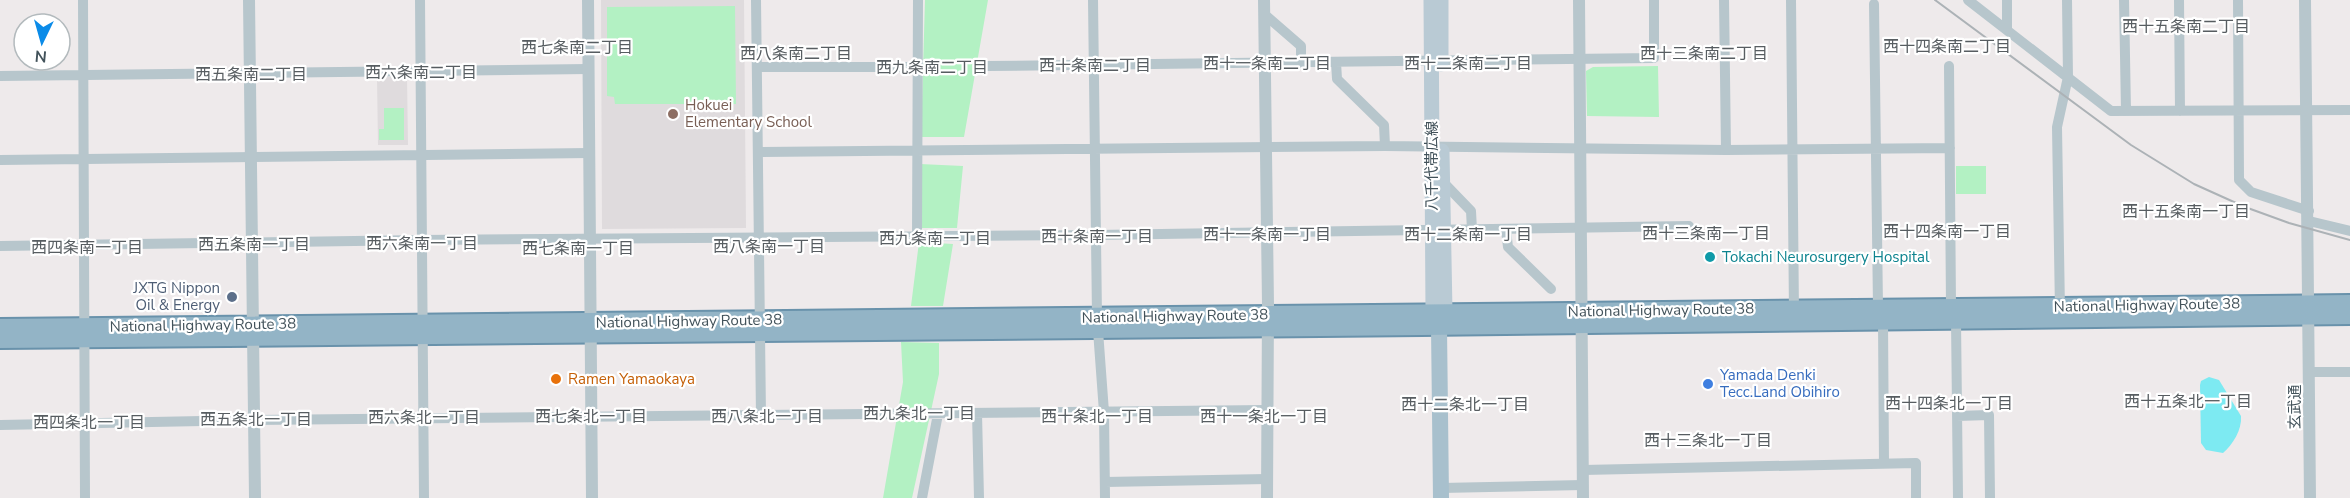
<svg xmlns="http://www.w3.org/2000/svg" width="2350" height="498" viewBox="0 0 2350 498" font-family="'Nunito Sans','Noto Sans JP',sans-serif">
	<rect width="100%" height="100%" fill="#eeeaeb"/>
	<path fill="#dfdbdd" d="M601 0H744L746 228 602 229Z
		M377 77H407L408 145H378Z"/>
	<path fill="#b3f1c3" d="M925 0H988L964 137H921Z
		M735 6 736 104H615L614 97 607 96V7Z
		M1658 66 1659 117 1587 116 1586 71 1593 67Z
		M384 108H404V140H379V129H384Z
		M920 164 963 166 957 228H920Z
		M1956 166H1986V194H1956Z
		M919 242 953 244 943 306H911Z
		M901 342 939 343V374L912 498H883L903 382Z"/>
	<path fill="#7deaf2" d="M2209 377 2219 380 2241 416C2242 430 2233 444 2223 453L2206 450 2201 443 2200 385 2201 381Z"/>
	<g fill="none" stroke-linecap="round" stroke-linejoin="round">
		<defs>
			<path id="trunk" d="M0 327 2350 303
				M0 340 1422 327 2350 316"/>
		</defs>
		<use href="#trunk" stroke="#6992ab" stroke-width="20"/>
		<path stroke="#b7c6cc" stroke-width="10" d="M83 0 85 498
			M420 0 424 498
			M756 0 761 416
			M1093 0 1097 317 1104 412 1105 498
			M1724 0 1726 150
			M1791 0 1794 315
			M1968 0 2111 111 2350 110
			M2124 0 2126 111
			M2179 0 2180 111
			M2238 0 2239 180 2251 192 2309 211
			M1874 4 1878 307 1883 321 1884 464
			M1264 14 1301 46V63
			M2007 30V0
			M1336 62 1337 79 1384 125 1385 146
			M987 66 1654 58V0
			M1949 66 1951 306 1956 320 1958 498
			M757 67H918
			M0 76 588 69
			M758 152 1385 146 1726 150 1950 148
			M0 160 589 153
			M1443 182 1471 211 1472 230
			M2309 221 2350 231
			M1506 230 1508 247 1551 289
			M917 236 918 0
			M0 246 421 240 1097 235 1689 226
			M2060 311 2057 127 2068 77 2067 0
			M2310 372H2350
			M977 413 979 498
			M1957 416 1989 415 1990 498
			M0 425 253 420 1268 410
			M1583 470 1916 463V498
			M1105 482 1267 479
			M1441 488 1583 485
			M922 498 938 414"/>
		<path stroke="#b7c6cc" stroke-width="12" d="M249 0 255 498
			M588 0 592 498
			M1264 0 1268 305 1267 498
			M1579 0 1583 498
			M2305 0 2310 498"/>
		<path stroke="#b9cad4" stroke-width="15" d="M1431 0 1433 312 1437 321
			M1441 0V64
			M1440 324 1445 312 1442 151"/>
		<path stroke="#a8c0cd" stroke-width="16" d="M1439 327 1441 498"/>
		<use href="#trunk" stroke="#93b4c6" stroke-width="16"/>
		<path stroke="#acb2b6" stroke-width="2" d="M1935 0 2131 145 2194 184 2245 207 2289 223 2350 240"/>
	</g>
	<circle fill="#8d6e63" stroke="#fff" stroke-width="2" cx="673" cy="114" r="6"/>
	<circle fill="#0f9aa8" stroke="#fff" stroke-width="2" cx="1710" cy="257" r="6"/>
	<circle fill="#5c6f8a" stroke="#fff" stroke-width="2" cx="232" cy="297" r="6"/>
	<circle fill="#e8710a" stroke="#fff" stroke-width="2" cx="556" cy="379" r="6"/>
	<circle fill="#3f7fe0" stroke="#fff" stroke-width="2" cx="1708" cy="384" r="6"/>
	<g text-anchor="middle" stroke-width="4.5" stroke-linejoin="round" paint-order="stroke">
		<g font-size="15" fill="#785e54" stroke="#fff" text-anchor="start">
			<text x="685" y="110">Hokuei<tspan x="685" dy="17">Elementary School</tspan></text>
		</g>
		<g font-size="15" fill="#42525a" stroke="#fff">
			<text transform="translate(1432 166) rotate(-90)" y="5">八千代帯広線</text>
			<text transform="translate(2147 305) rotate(-1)" y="5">National Highway Route 38</text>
			<text transform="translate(1661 310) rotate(-1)" y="5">National Highway Route 38</text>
			<text transform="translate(1175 316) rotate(-1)" y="5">National Highway Route 38</text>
			<text transform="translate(689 321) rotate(-1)" y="5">National Highway Route 38</text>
			<text transform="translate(203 325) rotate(-1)" y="5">National Highway Route 38</text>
			<text transform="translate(2295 407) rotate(-90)" y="5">玄武通</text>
		</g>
		<g font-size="15" fill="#0d838f" stroke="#fff" text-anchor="start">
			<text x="1722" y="262">Tokachi Neurosurgery Hospital</text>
		</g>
		<g font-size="15" fill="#4e5e75" stroke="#fff" text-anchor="end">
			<text x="220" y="293">JXTG Nippon<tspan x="220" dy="17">Oil &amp; Energy</tspan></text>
		</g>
		<g font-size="15" fill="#366cbe" stroke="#fff" text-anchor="start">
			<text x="1720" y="380">Yamada Denki<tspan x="1720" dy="17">Tecc.Land Obihiro</tspan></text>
		</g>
		<g font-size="15" fill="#c56008" stroke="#fff" text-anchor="start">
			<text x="568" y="384">Ramen Yamaokaya</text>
		</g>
		<g font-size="16" fill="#575d61" stroke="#fff">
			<text x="2186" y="32">西十五条南二丁目</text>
			<text x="1947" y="52">西十四条南二丁目</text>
			<text x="577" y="53">西七条南二丁目</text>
			<text x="796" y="59">西八条南二丁目</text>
			<text x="1704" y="59">西十三条南二丁目</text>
			<text x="1267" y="69">西十一条南二丁目</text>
			<text x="1468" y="69">西十二条南二丁目</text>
			<text x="1095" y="71">西十条南二丁目</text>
			<text x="932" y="73">西九条南二丁目</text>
			<text x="421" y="78">西六条南二丁目</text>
			<text x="251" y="80">西五条南二丁目</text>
			<text x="2186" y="217">西十五条南一丁目</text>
			<text x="1947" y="237">西十四条南一丁目</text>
			<text x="1706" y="239">西十三条南一丁目</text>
			<text x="1267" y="240">西十一条南一丁目</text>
			<text x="1468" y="240">西十二条南一丁目</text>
			<text x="1097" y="242">西十条南一丁目</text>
			<text x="935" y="244">西九条南一丁目</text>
			<text x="422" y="249">西六条南一丁目</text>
			<text x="254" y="250">西五条南一丁目</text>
			<text x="769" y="252">西八条南一丁目</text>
			<text x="87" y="253">西四条南一丁目</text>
			<text x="578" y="254">西七条南一丁目</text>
			<text x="2188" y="407">西十五条北一丁目</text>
			<text x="1949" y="409">西十四条北一丁目</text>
			<text x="1465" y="410">西十二条北一丁目</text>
			<text x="919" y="419">西九条北一丁目</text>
			<text x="591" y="422">西七条北一丁目</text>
			<text x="767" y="422">西八条北一丁目</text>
			<text x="1097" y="422">西十条北一丁目</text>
			<text x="1264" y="422">西十一条北一丁目</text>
			<text x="424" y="423">西六条北一丁目</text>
			<text x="256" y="425">西五条北一丁目</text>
			<text x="89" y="428">西四条北一丁目</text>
			<text x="1708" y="446">西十三条北一丁目</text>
		</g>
	</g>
	<g transform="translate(42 42) rotate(185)"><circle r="28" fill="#ffffff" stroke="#b3babd" stroke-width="1.5"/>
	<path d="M0-4.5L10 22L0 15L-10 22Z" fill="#0b8be8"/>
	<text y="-9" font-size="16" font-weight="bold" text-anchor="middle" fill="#42525a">N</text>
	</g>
</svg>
